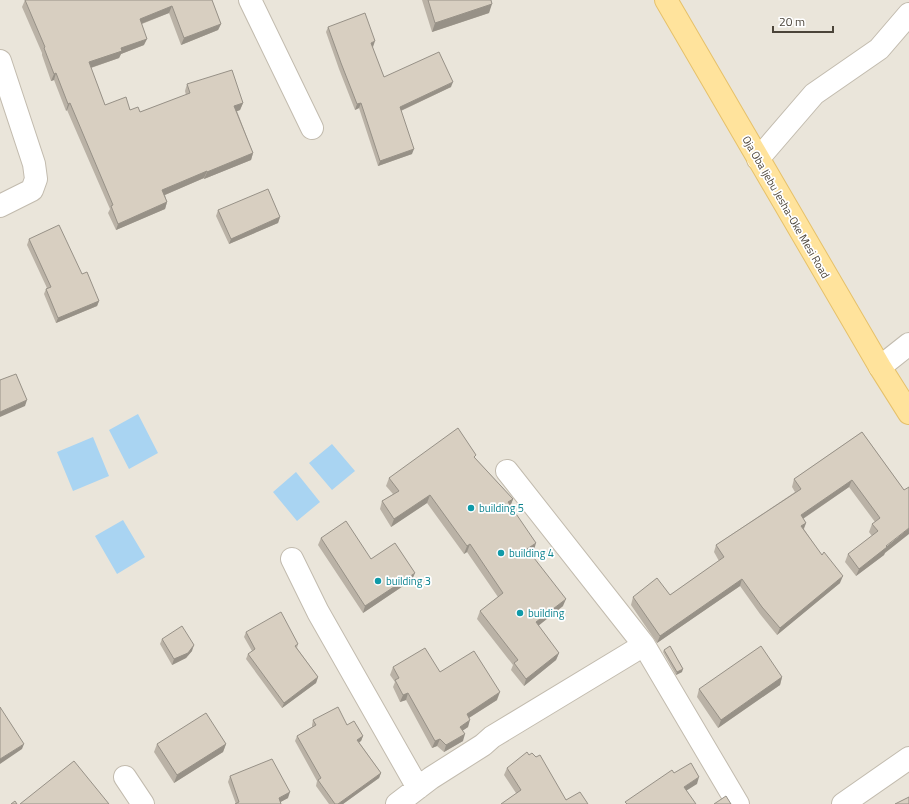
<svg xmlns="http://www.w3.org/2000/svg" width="909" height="804" viewBox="0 0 909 804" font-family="'Titillium Web',sans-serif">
	<rect width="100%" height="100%" fill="#f6f3ec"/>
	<path fill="#eae5da" d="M0 0H909V804H0Z"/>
	<path fill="#a9d4f2" d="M138 414 158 453 129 469 109 430Z
		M93 437 109 476 73 491 57 452Z
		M332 444 355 471 332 490 309 463Z
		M296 472 320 502 297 521 273 492Z
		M123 520 145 557 117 574 95 536Z"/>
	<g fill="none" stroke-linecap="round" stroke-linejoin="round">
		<defs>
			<path id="minor" d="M250 0 312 128
				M0 61 34 164 36 179 32 190 0 206
				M758 159 814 94 879 49 909 14
				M880 367 909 344
				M507 471 644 645
				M292 559 318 612 418 788
				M125 777 143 804
				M397 804 431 778 483 745 492 737 644 645 738 804
				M843 804 909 758"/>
			<path id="major" d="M666 0 880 367 909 413"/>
		</defs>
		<use href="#minor" stroke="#c2bbae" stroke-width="24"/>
		<use href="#major" stroke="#e6c16a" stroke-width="24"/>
		<use href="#minor" stroke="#fff" stroke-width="22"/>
		<use href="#major" stroke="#ffe39c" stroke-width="22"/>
	</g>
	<path fill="#bab2a6" d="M25 0H212L221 24 218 30 181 45 169 13 142 24 144 45 121 54 119 58 91 68 105 105 140 112 186 95 185 91 187 84 243 103 240 110 237 111 253 153 251 160 204 179V178L165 195 167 202 165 209 116 230 108 213 110 209 67 110 66 111 54 80 51 81 42 55V53L22 7Z
		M422 0H491L489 13 432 32Z
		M328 27 373 47H372L384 77 451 87 401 111 412 154 378 166 359 108 355 110 339 69 326 32Z
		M218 210 280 217 278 223 229 244 216 216Z
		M29 239 82 274 99 301 97 306 56 323 44 294 46 289 47 288 27 245Z
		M862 432 904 490 884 555 856 576 845 562 848 554 872 536 869 532 872 524 875 522 849 487 803 519 806 523 804 529 840 583 777 635 760 614 740 586 657 643 631 605 633 597 670 595 719 561 714 552 716 545 795 492 792 487 794 479Z
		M475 458 513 499 510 506 534 550 530 553 563 606 538 626 559 653 556 660 524 686 511 670 513 665 477 619 480 611 498 597 467 552 464 554 427 503 391 527 380 509 382 501 393 494 386 486 389 478Z
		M321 538 371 559 412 580 363 613 318 545Z
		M246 632 298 644 297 648 318 677 316 683 282 708 246 659 248 654 252 651 244 637Z
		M162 639 192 651 186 658 172 665 160 644Z
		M664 650 682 672 676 675 663 652Z
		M393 667 440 672 497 700 469 718 468 727 463 730V741L444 752 437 746 432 748 406 700 400 702 393 687 395 682 390 675Z
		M782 677 780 685 718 728 697 697 699 689Z
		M313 720 347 725 363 736 361 741 359 742 381 773 379 778 343 804H329L316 786 317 781 295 741 297 736 312 727V725Z
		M157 744H226L223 752 174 783 154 752Z
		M507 768 566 800 516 793 504 775Z
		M230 776 288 798 280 802 236 804 228 782Z"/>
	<path fill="#979187" d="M492 4 489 13 432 32 435 23Z
		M172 6 169 13 138 25 140 19Z
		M221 24 218 30 181 45 184 38Z
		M147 39 144 45 121 54 119 58 87 69 89 62 121 48Z
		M375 41 373 47 369 48 371 43Z
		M56 73 54 80 51 81 54 74Z
		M453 82 451 87 398 112 400 107Z
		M70 103 67 110 66 111 68 104Z
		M243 103 240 110 232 113 234 106Z
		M361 103 359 108 355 110 357 104Z
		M414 149 412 154 378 166 380 161Z
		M253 153 251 160 204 179 207 172Z
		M207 171 204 178 160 197 162 190Z
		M167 202 165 209 116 230 118 224Z
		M280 217 278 223 229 244 231 239Z
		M99 301 97 306 56 323 58 318Z
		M27 400 25 406 0 417V412Z
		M852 480 849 487 798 522 801 515Z
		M430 495 427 503 391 527 394 519Z
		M513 499 510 507 508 502Z
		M806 523 803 530 801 526Z
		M909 528V534L885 553 884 555 856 576 859 569Z
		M536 543 534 550 525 556 527 549Z
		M470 544 467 552 464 554 467 546Z
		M415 573 412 580 363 613 365 606Z
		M843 576 840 583 777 635 780 628Z
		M742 579 740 586 657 643 660 636Z
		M566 599 563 606 533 630 536 622Z
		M194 645 192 651 186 658 172 665 174 659Z
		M559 653 556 660 524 686 526 679Z
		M683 669 682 672 676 675 677 672Z
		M318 677 316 683 282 708 284 703Z
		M782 677 780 685 718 728 721 720Z
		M500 692 497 700 464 721 467 714Z
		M408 693 406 700 400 702 403 695Z
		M470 720 468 727 458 734 460 727Z
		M465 734 463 741 444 752 446 745Z
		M363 736 361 741 355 745 357 740Z
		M440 739 437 746 432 748 435 741Z
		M24 744 22 749 0 764V759Z
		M226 744 223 752 174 783 177 775Z
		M381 773 379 778 343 804H338Z
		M699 777 697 784 681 794 684 787Z
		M290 792 288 798 277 804 279 798Z"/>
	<path fill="#d8cfc1" stroke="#979187" d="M25 0H212L221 24 184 38 172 6 140 19 147 39 121 48 122 51 89 62 105 105 126 97 130 110 138 107 140 112 190 93 187 84 232 70 243 103 234 106 253 153 207 172V171L162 190 167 202 118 224 111 206 113 205 70 103 68 104 56 73 54 74 44 48 45 47Z
		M428 0H491L492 4 435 23Z
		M365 13 375 41 371 43 384 77 439 52 453 82 400 107 414 149 380 161 361 103 357 104 341 63 328 27Z
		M268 189 280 217 231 239 218 210Z
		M59 225 82 274 87 272 99 301 58 318 46 289 51 287 29 239Z
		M16 374 27 400 0 412V380Z
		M458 428 476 455 474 457 513 499 508 502 536 543 527 549 566 599 536 622 559 653 526 679 514 663 518 660 480 611 503 593 470 544 467 546 430 495 394 519 382 501 399 491 389 478Z
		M862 432 904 490 909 487V528L886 546 887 547 859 569 848 554 878 531 872 524 880 518 852 480 801 515 806 523 801 526 822 555 824 552 843 576 780 628 762 607 742 579 660 636 633 597 657 578 670 595 724 557 716 545 801 489 794 479Z
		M346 521 371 559 395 543 415 573 365 606 321 538Z
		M281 612 298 644 295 646 318 677 284 703 248 654 255 649 246 632Z
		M182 626 194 645 188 653 174 659 162 639Z
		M670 646 683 669 677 672 664 650Z
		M761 646 782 677 721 720 699 689Z
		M425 648 440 672 474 651 500 692 467 714 470 720 460 727 465 734 446 745 440 739 435 741 408 693 403 695 395 680 399 678 393 667Z
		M0 707 24 744 0 759Z
		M338 707 347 725 354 721 363 736 357 740 381 773 338 804H335L318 780 321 778 297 736 316 725 313 720Z
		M206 713 226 744 177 775 157 744Z
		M527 752 529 755 532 753 536 757 540 755 566 800 580 792 588 804H501L521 790 507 768Z
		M272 759 290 792 279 798 281 804H235L239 802 230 776Z
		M74 761 109 804H20Z
		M691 763 699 777 684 787 696 804H627L625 802 672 770 674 773Z
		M726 796 731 804H714Z
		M909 797V804H895Z
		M15 801 17 804H11Z"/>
	<g fill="#0f9aa8" stroke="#fff" stroke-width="1.5">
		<circle cx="471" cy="508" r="4"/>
		<circle cx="501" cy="553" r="4"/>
		<circle cx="378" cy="581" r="4"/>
		<circle cx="520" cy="613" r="4"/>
	</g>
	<g text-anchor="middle" stroke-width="3.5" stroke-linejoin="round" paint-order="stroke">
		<g font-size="11" fill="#4b4439" stroke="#fff">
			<text transform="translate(786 207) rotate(60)" y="4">Oja Oba Ijebu Jesha-Oke Mesi Road</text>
		</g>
		<g font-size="11" fill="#0d838f" stroke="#fff" text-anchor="start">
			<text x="479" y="512">building 5</text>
			<text x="509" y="557">building 4</text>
			<text x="386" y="585">building 3</text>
			<text x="528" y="617">building</text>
		</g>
	</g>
	<path d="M773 26v6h60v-6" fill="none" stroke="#4b4439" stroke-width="2"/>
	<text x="779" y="26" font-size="12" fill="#4b4439" stroke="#ffffff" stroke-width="3" paint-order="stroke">20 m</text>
</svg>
